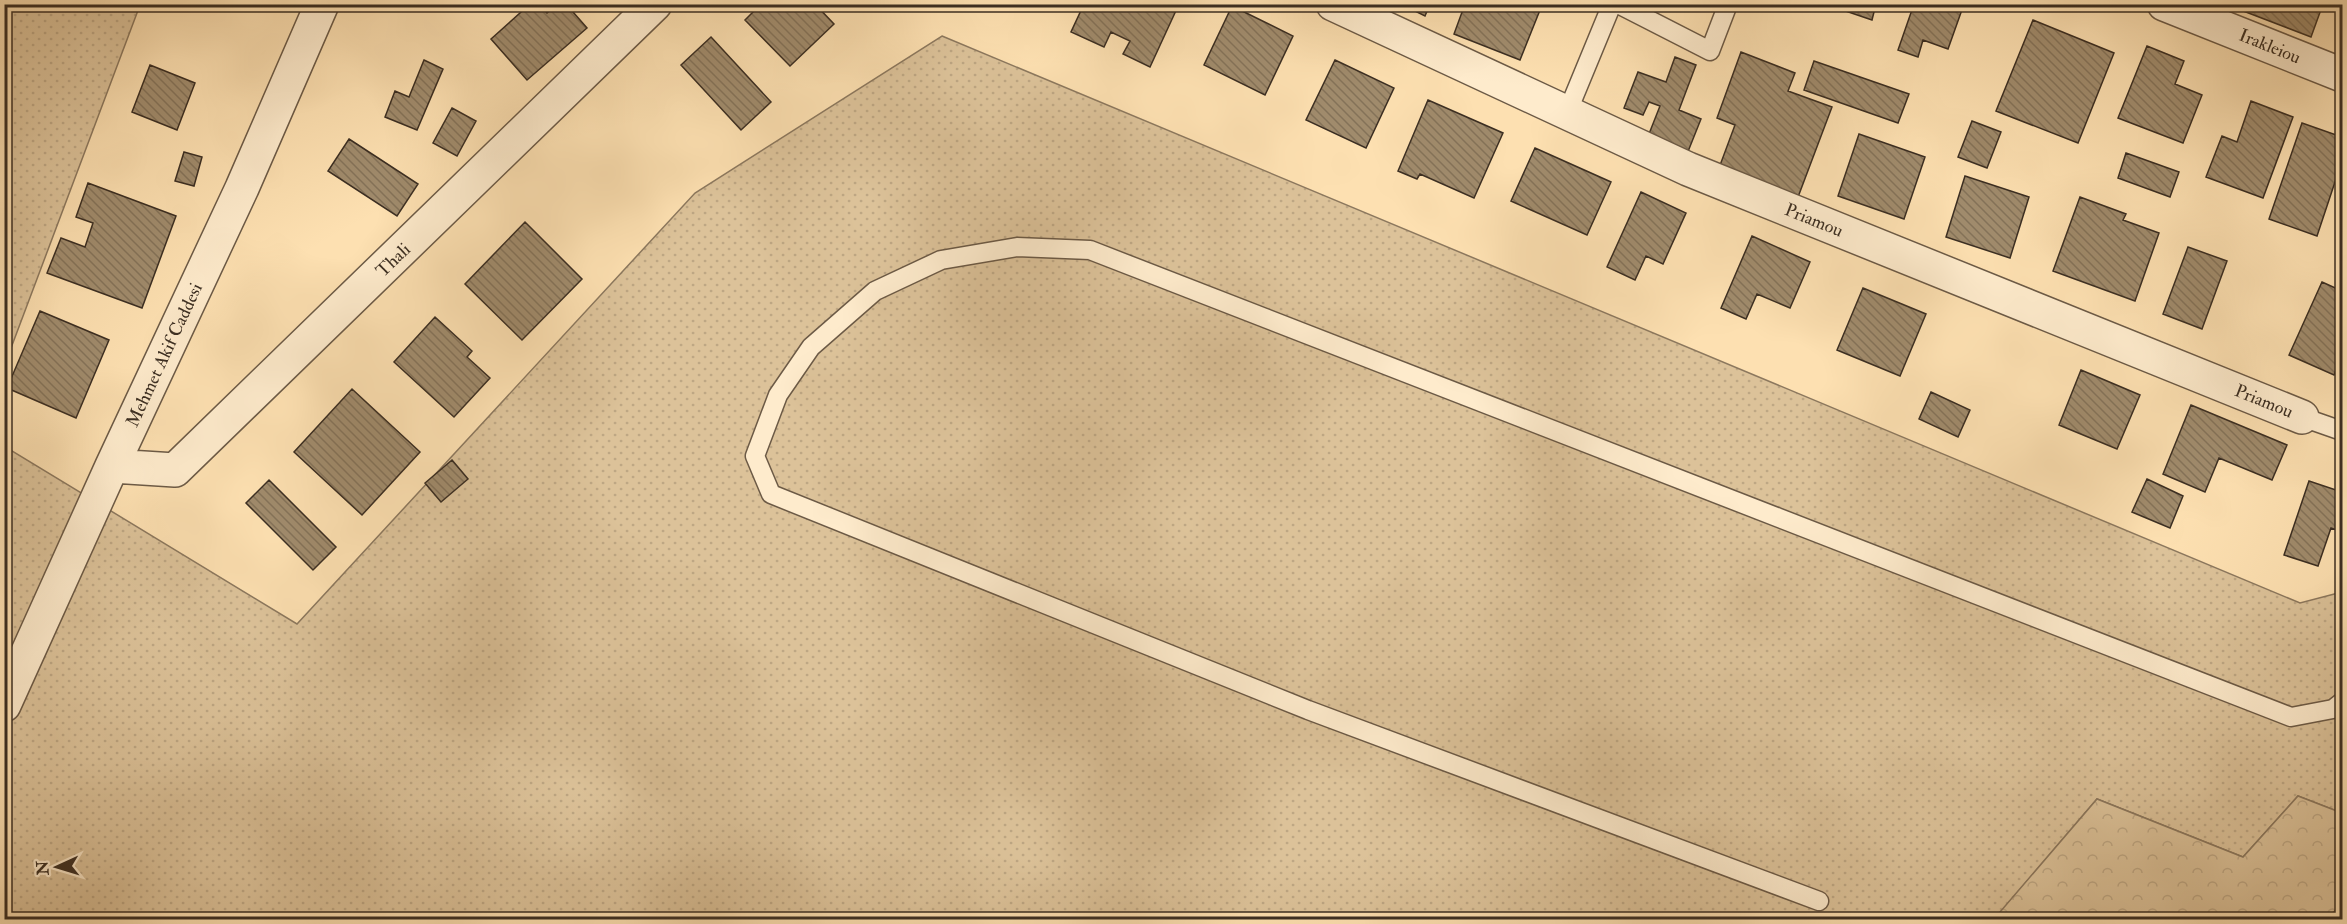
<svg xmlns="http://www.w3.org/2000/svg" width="2347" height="924" viewBox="0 0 2347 924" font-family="'IM FELL Double Pica',serif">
	<defs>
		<pattern id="grass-dots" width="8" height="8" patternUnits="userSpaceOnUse" patternTransform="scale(1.5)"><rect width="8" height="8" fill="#dcc299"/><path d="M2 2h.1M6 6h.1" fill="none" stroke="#bea784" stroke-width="1.8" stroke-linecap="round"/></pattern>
		<pattern id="forest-crowns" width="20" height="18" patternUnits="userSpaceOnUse" patternTransform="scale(1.5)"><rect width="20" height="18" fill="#dcc299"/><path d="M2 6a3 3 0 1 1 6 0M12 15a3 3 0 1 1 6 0" fill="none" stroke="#bea784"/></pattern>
		<pattern id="building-back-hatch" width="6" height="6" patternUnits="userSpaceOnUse" patternTransform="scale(1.5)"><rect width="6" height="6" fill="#a08b6c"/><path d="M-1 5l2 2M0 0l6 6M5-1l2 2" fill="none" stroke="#847258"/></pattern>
	</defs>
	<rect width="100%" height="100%" fill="#fde0b1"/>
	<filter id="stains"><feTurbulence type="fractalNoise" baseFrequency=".00333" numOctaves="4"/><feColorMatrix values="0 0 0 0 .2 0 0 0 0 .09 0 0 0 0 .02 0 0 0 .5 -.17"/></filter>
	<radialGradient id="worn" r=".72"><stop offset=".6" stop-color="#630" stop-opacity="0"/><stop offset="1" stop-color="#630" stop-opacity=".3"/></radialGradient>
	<path fill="url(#grass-dots)" stroke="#8c785e" stroke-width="1.5" d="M5 4 140 5 5 364 4 5Z
		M942 36 2300 603 2342 592V813L2298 796 2243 857 2097 799 1994 920 5 919 4 446 297 624 695 193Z"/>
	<path fill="url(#forest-crowns)" stroke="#8c785e" stroke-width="1.5" d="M2298 796 2342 813V903L2327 919H1994L2097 799 2243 857Z"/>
	<path fill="url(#building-back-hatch)" stroke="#3b2e22" stroke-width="1.5" d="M530 4H539L547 13 557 4H566L587 28 527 80 491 39Z
		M761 4H815L834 24 790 66 745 20Z
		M1084 4H1179L1150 67 1123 54 1130 41 1111 32 1104 47 1071 32Z
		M1401 4H1430L1425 16Z
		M1465 4 1542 5 1520 60 1454 34Z
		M1825 4H1876L1872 20Z
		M1914 4H1964L1948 49 1923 40 1918 57 1898 50Z
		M2225 4H2323L2311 37Z
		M1232 6 1293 36 1265 95 1204 65Z
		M2033 20 2114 53 2078 143 1996 111Z
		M711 37 771 102 741 130 681 65Z
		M2147 46 2184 61 2175 84 2202 95 2183 143 2118 118Z
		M1741 52 1795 73 1788 91 1832 107 1798 197 1719 168 1735 125 1717 118Z
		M1675 57 1696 65 1679 110 1701 119 1685 159 1645 144 1660 106 1649 102 1643 115 1624 108 1638 72 1666 82Z
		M424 60 443 69 417 130 385 117 395 91 409 97Z
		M1335 60 1394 88 1366 148 1306 120Z
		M1814 61 1909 94 1898 123 1804 90Z
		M150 65 195 83 177 130 132 112Z
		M1428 100 1503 133 1474 198 1420 174 1417 179 1398 171Z
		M2251 101 2293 117 2263 198 2206 177 2222 136 2237 142Z
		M452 108 476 121 457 156 433 143Z
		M1972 121 2001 132 1987 168 1958 157Z
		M2302 123 2342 137V161L2317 236 2269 219Z
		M1859 134 1925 157 1904 219 1838 196Z
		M349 139 418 184 397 216 328 171Z
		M1535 148 1611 182 1587 235 1511 201Z
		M184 152 202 157 194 186 175 181Z
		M2126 153 2179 172 2170 197 2118 178Z
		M1965 176 2029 197 2010 258 1946 237Z
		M88 183 176 216 142 308 47 273 61 238 85 247 93 223 76 217Z
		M1641 192 1686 213 1663 264 1646 256 1635 280 1607 267Z
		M2080 197 2126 214 2123 220 2159 233 2135 301 2053 271Z
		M525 222 582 279 522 340 465 284Z
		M1752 236 1810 262 1790 308 1757 294 1746 319 1721 308Z
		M2188 247 2227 261 2202 329 2163 314Z
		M2322 282 2342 291V355L2334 375 2289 355Z
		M1863 288 1926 314 1900 376 1837 350Z
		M40 311 109 340 76 418 7 388Z
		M435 317 472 351 467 357 490 378 454 417 394 362Z
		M2081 370 2140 395 2117 449 2059 425Z
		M352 389 420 452 362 515 294 452Z
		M1931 392 1970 410 1958 437 1919 419Z
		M2191 405 2287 445 2272 480 2219 458 2205 492 2163 474Z
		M452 460 468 479 441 502 425 483Z
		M2147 479 2183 496 2170 528 2132 512Z
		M269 480 336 547 313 570 246 503Z
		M2309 481 2342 492V532L2331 528 2318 566 2284 555Z"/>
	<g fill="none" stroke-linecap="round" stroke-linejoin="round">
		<defs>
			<path id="lane" d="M1618 4 1710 51 1728 4
				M1567 113 1612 4
				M2302 417 2342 431
				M1819 901 1308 710 771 494 755 456 778 395 811 347 875 291 941 260 1017 247 1090 250 2291 717 2333 709 2342 702"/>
			<path id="street" d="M1333 4 1688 169 2302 417
				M2164 4 2342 75
				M112 466 175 470 655 4
				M4 705 112 466 242 188 322 4"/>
		</defs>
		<use href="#lane" stroke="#6c5a46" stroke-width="21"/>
		<use href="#street" stroke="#6c5a46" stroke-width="36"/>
		<use href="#lane" stroke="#feebcc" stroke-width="18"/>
		<use href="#street" stroke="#feebcc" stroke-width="33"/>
	</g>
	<g text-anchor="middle" stroke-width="4.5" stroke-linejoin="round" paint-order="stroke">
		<g font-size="18" fill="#3b2e22" stroke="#feebcc">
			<text transform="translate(2270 46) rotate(22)" y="6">Irakleiou</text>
			<text transform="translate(1814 220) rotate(22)" y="6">Priamou</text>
			<text transform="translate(393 260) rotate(-44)" y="6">Thali</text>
			<text transform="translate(164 355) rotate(-65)" y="6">Mehmet Akif Caddesi</text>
			<text transform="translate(2264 401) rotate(22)" y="6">Priamou</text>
		</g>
	</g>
	<rect width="2347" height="924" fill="none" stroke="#fde0b1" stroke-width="24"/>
	<rect x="6" y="6" width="2335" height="912" fill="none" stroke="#3b2e22" stroke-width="3"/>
	<rect x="12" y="12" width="2323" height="900" fill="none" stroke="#3b2e22" stroke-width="1.5"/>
	<g transform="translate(57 867) rotate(266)" stroke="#feebcc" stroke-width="4.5" paint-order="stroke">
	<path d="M0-4.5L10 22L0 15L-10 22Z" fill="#3b2e22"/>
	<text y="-9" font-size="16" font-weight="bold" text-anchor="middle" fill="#3b2e22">N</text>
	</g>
	<rect width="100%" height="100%" filter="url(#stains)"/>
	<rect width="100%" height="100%" fill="url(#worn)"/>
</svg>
